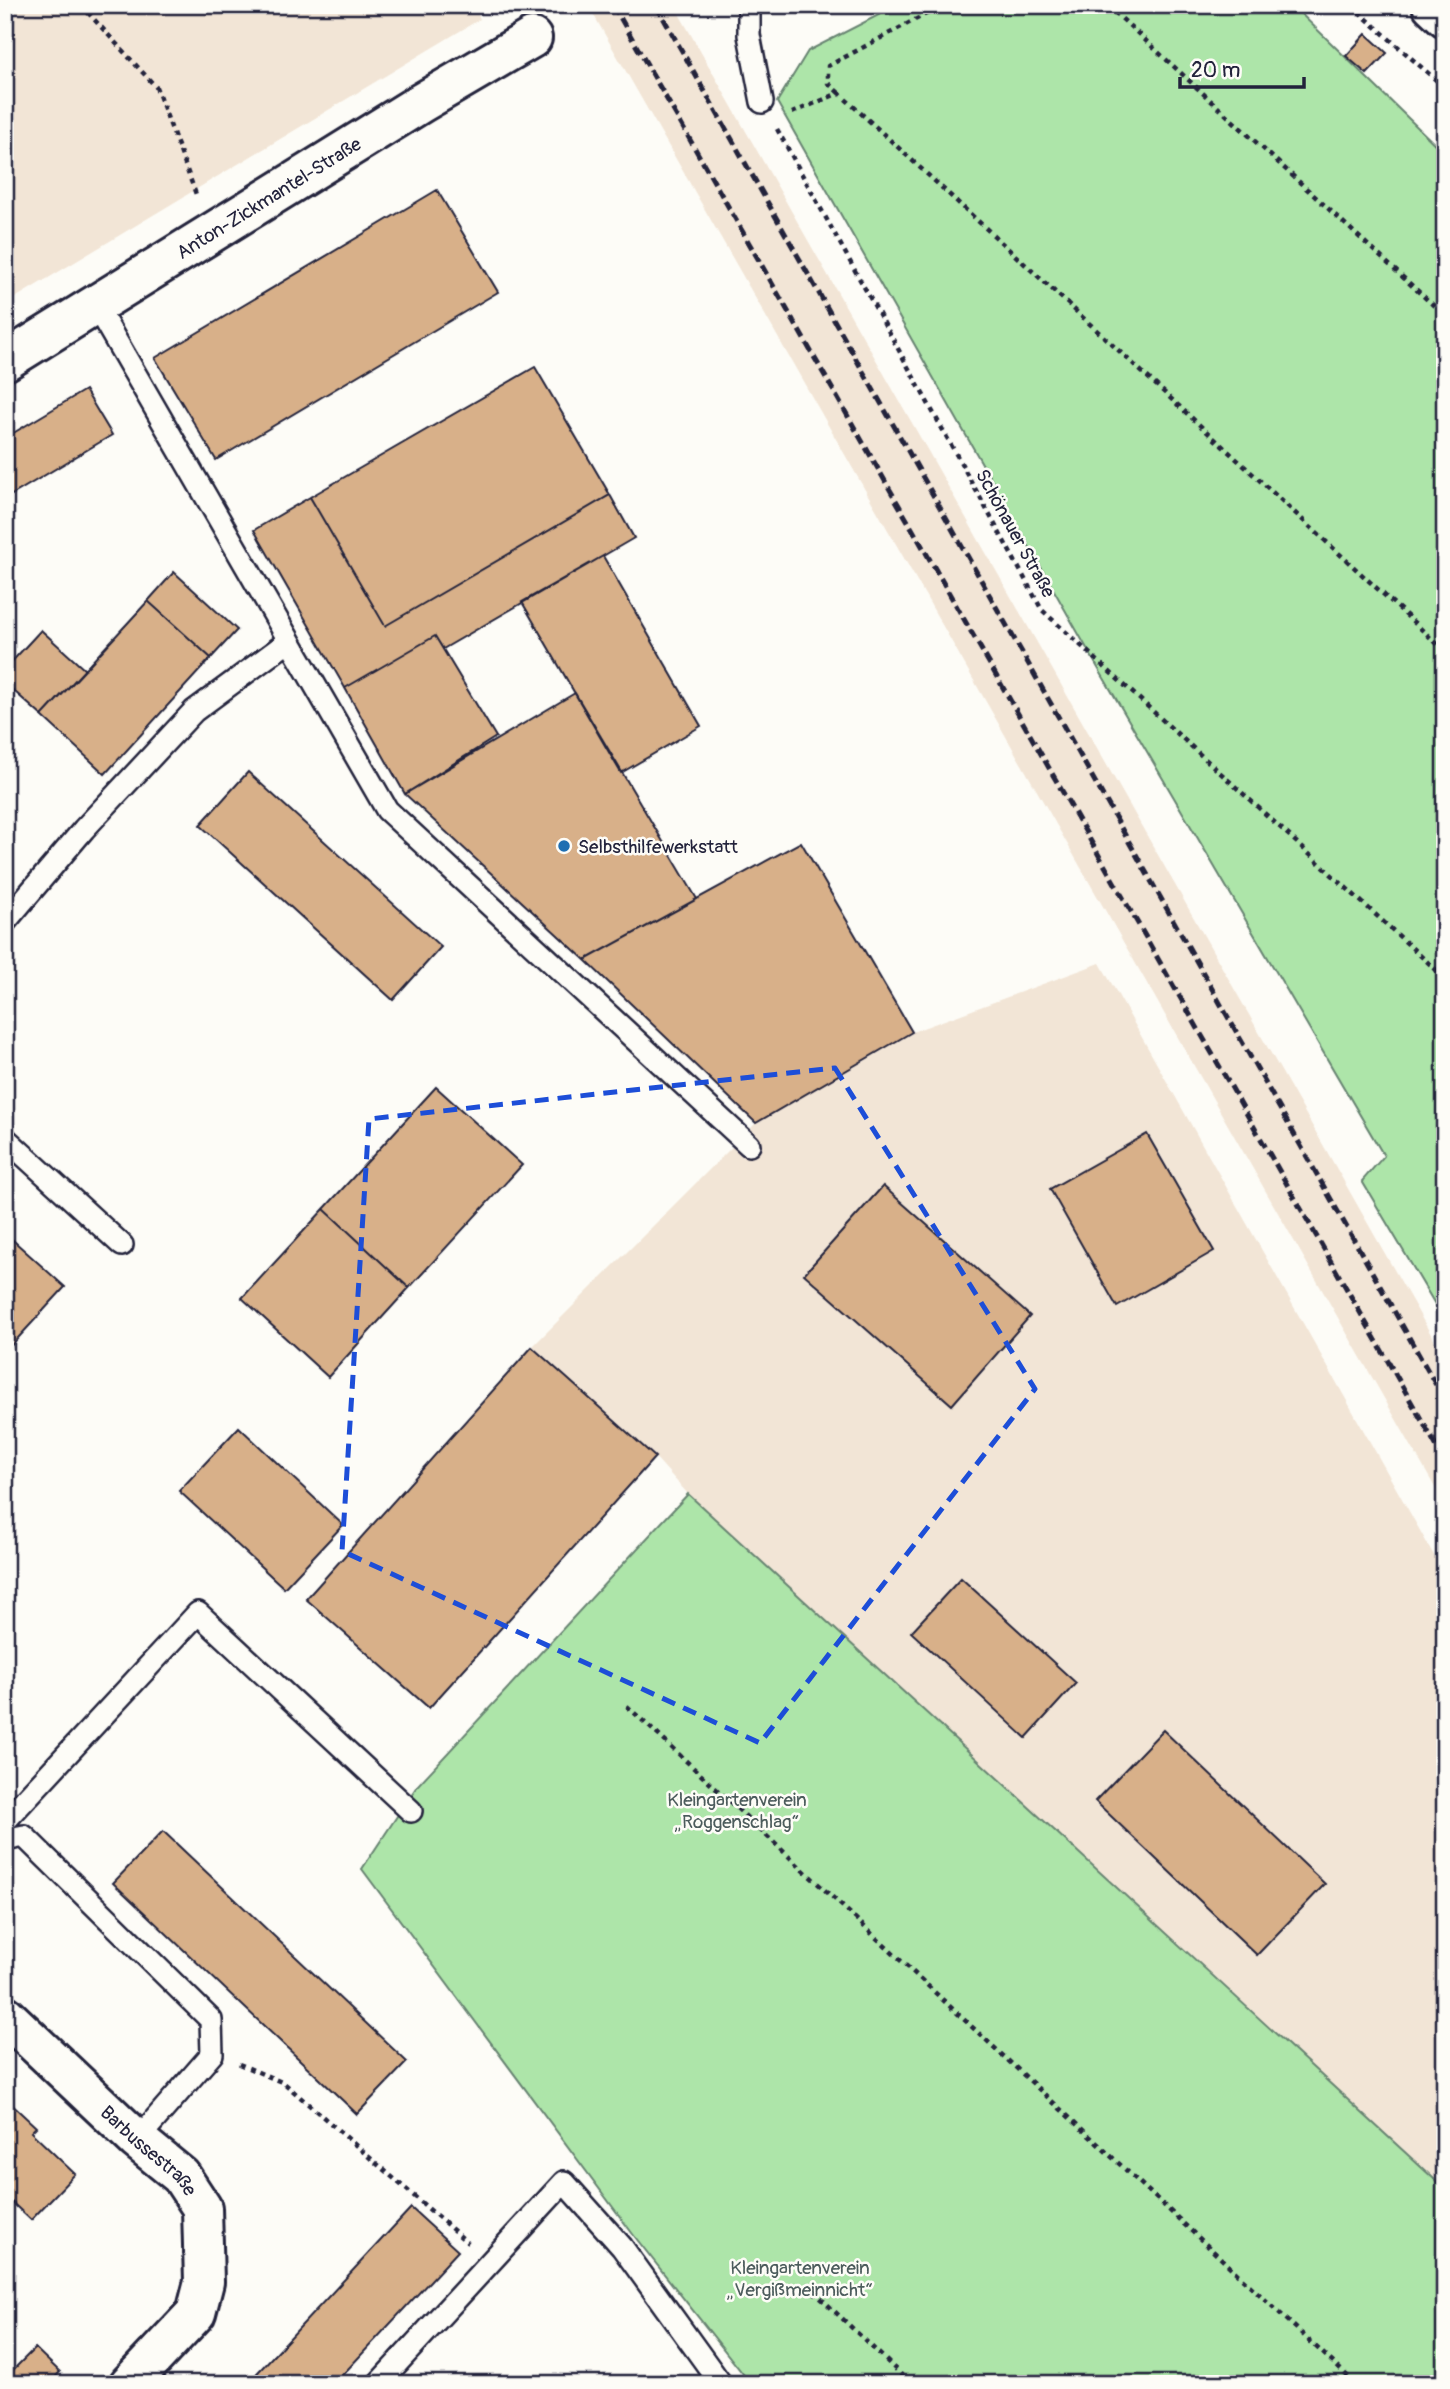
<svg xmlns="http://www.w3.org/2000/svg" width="1450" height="2389" viewBox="0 0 1450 2389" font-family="Pangolin,sans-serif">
	<rect width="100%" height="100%" fill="#fdfcf7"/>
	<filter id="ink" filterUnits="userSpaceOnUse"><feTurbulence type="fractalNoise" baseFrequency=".0143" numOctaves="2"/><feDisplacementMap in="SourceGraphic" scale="14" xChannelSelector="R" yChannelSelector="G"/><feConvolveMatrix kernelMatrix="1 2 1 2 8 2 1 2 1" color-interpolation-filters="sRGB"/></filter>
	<g filter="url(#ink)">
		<path fill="#f2e5d6" d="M5 5H473L480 19 5 304Z
			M588 5H674L1445 1359V1505Z
			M1100 963 1445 1575V2189L688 1494 655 1457 532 1347 756 1123 912 1032Z"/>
		<path fill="#ade5a9" stroke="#688472" stroke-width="2" d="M898 5H1292L1445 154V1321L1362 1181 1384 1156 1098 668 777 102 808 51Z
			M688 1494 1445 2189V2384H751L635 2237 362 1869 417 1786Z"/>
		<path fill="#d8b089" stroke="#22223b" stroke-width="2" d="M1366 34 1387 53 1367 74 1346 56Z
			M437 190 498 292 216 460 155 358Z
			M535 367 610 495 385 626 310 497Z
			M85 390 112 435 5 499V438Z
			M610 495 634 538 443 649 435 636 345 688 254 530 310 497 385 626Z
			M603 556 701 726 621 773 522 602Z
			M174 572 237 630 211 658 148 601Z
			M148 601 211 658 105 774 42 716Z
			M41 630 85 670 42 716 5 683V669Z
			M435 636 496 737 405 794 345 688Z
			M575 693 697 899 585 960 405 794Z
			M248 772 441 947 393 1000 200 825Z
			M801 842 912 1032 756 1123 585 960Z
			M436 1087 522 1165 409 1288 324 1209Z
			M1147 1134 1214 1251 1117 1307 1050 1189Z
			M883 1186 1030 1316 952 1405 804 1274Z
			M324 1209 409 1288 328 1377 242 1298Z
			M5 1233 65 1287 7 1350 5 1349Z
			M532 1347 655 1457 429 1708 306 1599Z
			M239 1427 343 1525 284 1588 179 1491Z
			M961 1578 1076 1683 1026 1738 911 1632Z
			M1163 1730 1325 1884 1257 1955 1095 1801Z
			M1445 1762V1781L1436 1767Z
			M163 1831 407 2062 357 2114 113 1883Z
			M8 2101 36 2127 31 2132 75 2174 31 2220 5 2196V2104Z
			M411 2208 458 2251 334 2384H247Z
			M35 2348 60 2372 49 2384H5V2378Z"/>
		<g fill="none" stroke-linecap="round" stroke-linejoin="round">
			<defs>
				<path id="service" d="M749 5V35L762 102
					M96 306 387 810 749 1145
					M5 922 84 829 194 711 289 641
					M5 1138 122 1245
					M5 1821 198 1613 411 1811
					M5 1840 24 1836 211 2020 212 2054 137 2140
					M378 2384 564 2182 622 2247 721 2384"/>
				<g id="minor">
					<path id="s1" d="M5 361 421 103 532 38"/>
					<path id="s2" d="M5 2015 137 2140 181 2176 202 2208 204 2282 196 2313 129 2384"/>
				</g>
				<path id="tertiary" d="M1432 5 1445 17"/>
			</defs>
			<use href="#service" stroke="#22223b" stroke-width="26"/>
			<use href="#minor" stroke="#22223b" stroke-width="44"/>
			<use href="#tertiary" stroke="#22223b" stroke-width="44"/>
			<path stroke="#22223b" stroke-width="4.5" stroke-dasharray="5 5" stroke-linecap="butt" d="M81 5 156 87 197 197
				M1107 5 1445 316
				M1351 5 1445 88
				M839 93 828 83V66L943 5
				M792 113 839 93 1445 651
				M777 129 1042 610 1445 978
				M627 1706 1356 2384
				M239 2064 284 2083 468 2243
				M806 2284 911 2384"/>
			<use href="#service" stroke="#fdfcf7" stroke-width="21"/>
			<use href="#minor" stroke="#fdfcf7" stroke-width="38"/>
			<use href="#tertiary" stroke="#fdfcf7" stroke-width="38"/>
			<path stroke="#22223b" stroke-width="5" stroke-dasharray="10 5" stroke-linecap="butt" d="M613 5 1445 1461
				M656 5 1445 1401"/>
		</g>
	</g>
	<path fill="none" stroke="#1d4ed8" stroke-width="5" stroke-dasharray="14 9" stroke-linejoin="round" d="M835 1068 1035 1389 760 1743 342 1551 369 1119Z"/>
	<circle fill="#1f6fb2" stroke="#fdfcf7" stroke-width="2.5" cx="564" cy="846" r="7"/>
	<g text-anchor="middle" stroke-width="5" stroke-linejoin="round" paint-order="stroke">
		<g font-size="19" fill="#22223b" stroke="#fdfcf7">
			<text dy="7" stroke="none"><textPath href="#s1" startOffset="310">Anton-Zickmantel-Straße</textPath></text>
			<text transform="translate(1016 533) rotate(61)" y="7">Schönauer Straße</text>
			<text dy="7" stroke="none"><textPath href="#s2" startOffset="198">Barbussestraße</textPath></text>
		</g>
		<g font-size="19" fill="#22223b" stroke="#fdfcf7" text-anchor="start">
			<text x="578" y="853">Selbsthilfewerkstatt</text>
		</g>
		<g font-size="19" fill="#4c5c5c" stroke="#fdfcf7">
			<text x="737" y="1806">Kleingartenverein<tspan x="737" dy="22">„Roggenschlag“</tspan></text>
			<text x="800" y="2274">Kleingartenverein<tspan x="800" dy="22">„Vergißmeinnicht“</tspan></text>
		</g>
	</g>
	<rect width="1450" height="2389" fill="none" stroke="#fdfcf7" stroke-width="28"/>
	<rect x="14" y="14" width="1422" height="2361" fill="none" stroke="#22223b" stroke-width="2.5" filter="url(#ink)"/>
	<path d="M1180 77v10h124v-10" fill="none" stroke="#22223b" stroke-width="3.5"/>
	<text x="1191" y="77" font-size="21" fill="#22223b" stroke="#fdfcf7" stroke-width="5" paint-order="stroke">20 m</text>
</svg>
